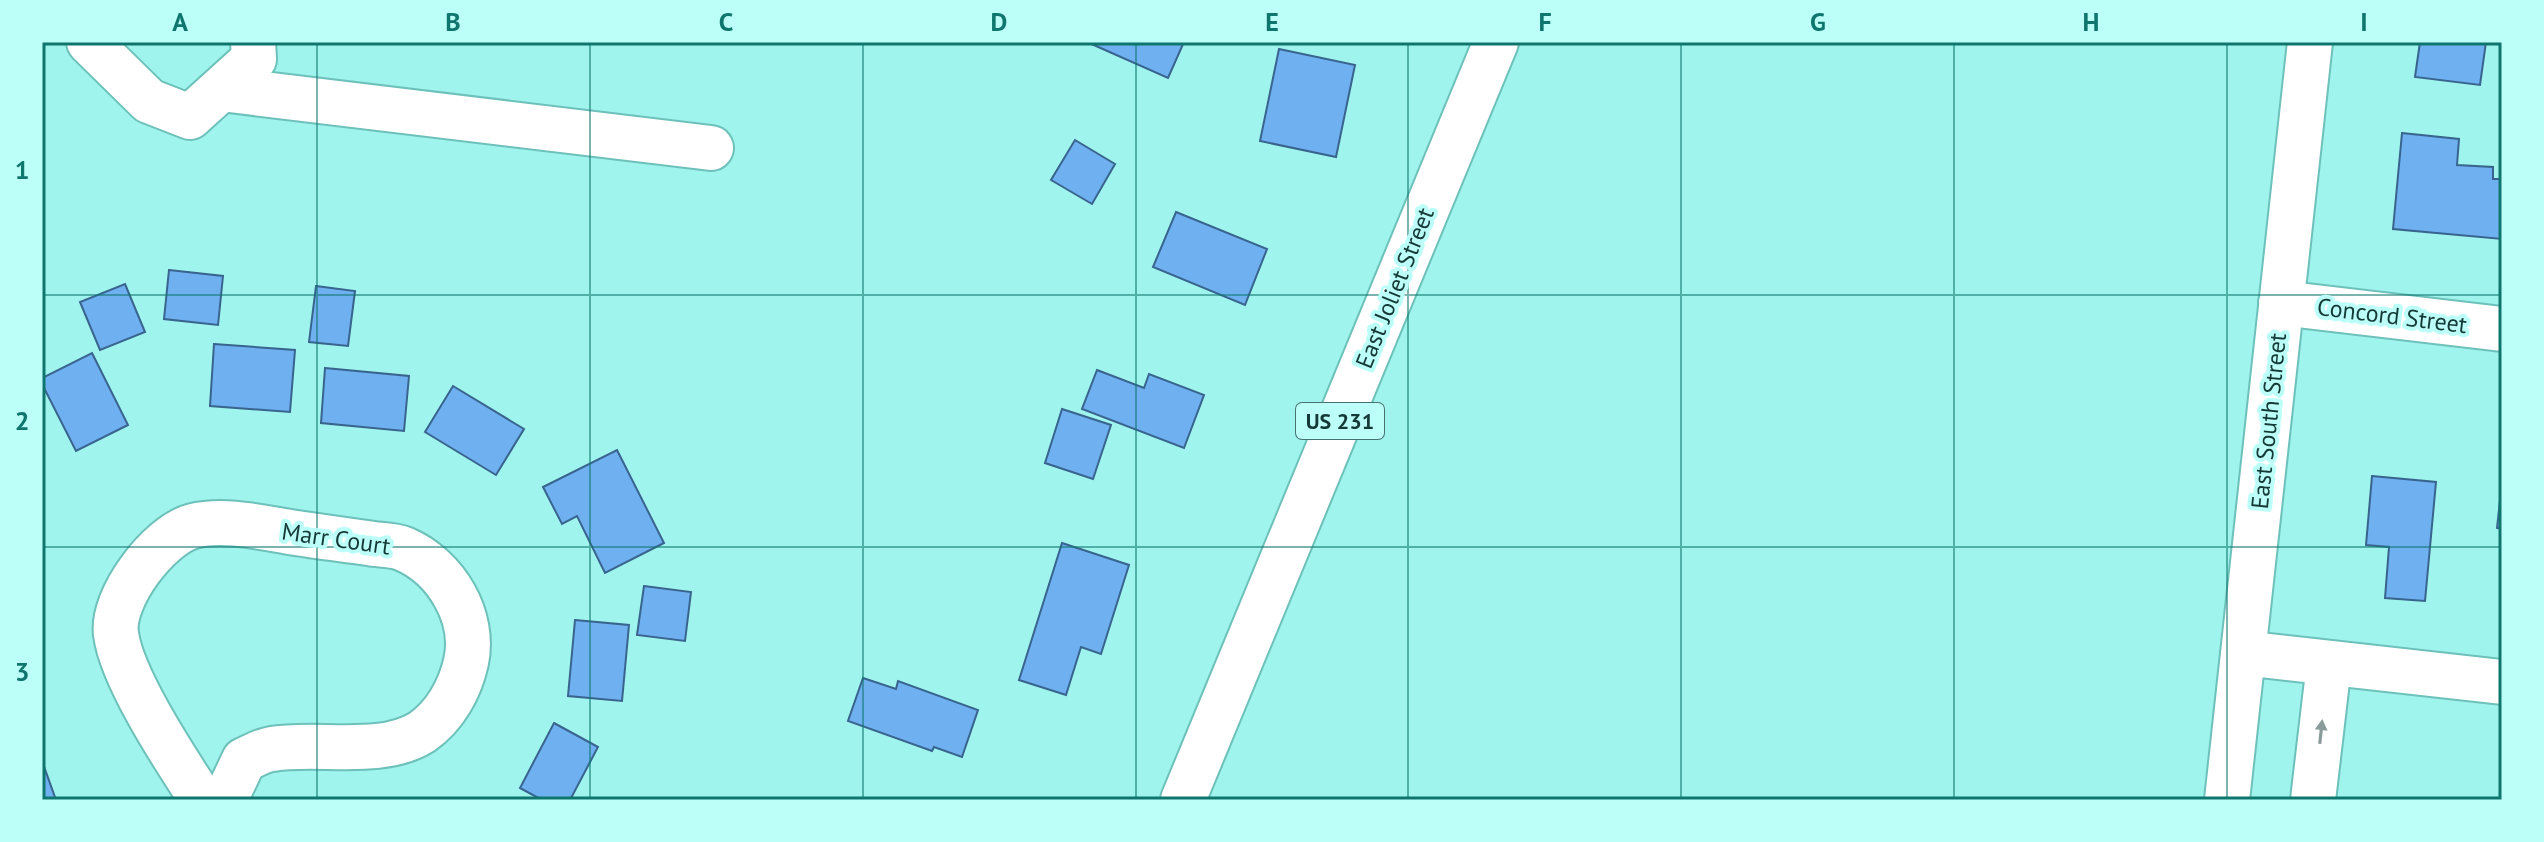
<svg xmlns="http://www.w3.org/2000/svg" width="2544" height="842" viewBox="0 0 2544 842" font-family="'PT Sans',sans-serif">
	<rect width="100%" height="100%" fill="#9ff4ed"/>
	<path fill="#6eb0f0" stroke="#38648e" stroke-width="2" d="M1087 42H1184L1168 78Z
		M2420 42H2486L2480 85 2415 77Z
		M1279 49 1355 65 1336 157 1260 141Z
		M2402 133 2459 139 2457 165 2493 167V179H2502V239L2393 229Z
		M1075 140 1115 164 1092 204 1051 180Z
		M1176 212 1267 249 1245 305 1153 267Z
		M169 270 223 276 218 325 164 319Z
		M125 284 145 332 100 350 80 302Z
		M316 286 355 291 348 346 309 342Z
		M214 344 295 350 290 412 210 406Z
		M92 353 128 425 76 451 42 384V378Z
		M325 368 409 376 404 431 321 423Z
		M1097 370 1144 388 1149 374 1204 395 1184 448 1082 409Z
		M453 386 524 429 496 475 425 432Z
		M1062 409 1111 425 1093 479 1045 463Z
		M617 450 664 543 605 573 577 516 562 524 543 487Z
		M2372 476 2436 482 2425 601 2385 598 2389 547 2366 545Z
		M2502 482V529L2497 528Z
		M1062 543 1129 565 1101 654 1081 647 1066 695 1019 680Z
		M644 586 691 592 685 641 637 635Z
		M575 620 629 625 622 701 568 696Z
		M863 678 896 689 898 681 978 710 962 757 934 747 932 751 848 721Z
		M554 723 598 747 570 800H542L520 788Z
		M42 761 56 800H42Z"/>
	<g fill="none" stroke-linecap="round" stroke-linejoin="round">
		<defs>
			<path id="minor" d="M89 42 149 101 190 117 254 59 253 42
				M221 89 711 148
				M2281 303 2502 329
				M2243 653 2502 682
				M202 800C176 760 122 679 116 634 111 598 159 535 193 526 225 518 264 528 296 533 322 537 348 540 374 544 383 545 395 545 404 549 446 567 476 617 466 662 460 689 445 716 422 732 381 758 317 741 272 749 263 750 253 756 244 760L225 800
				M2227 800 2310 42
				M2313 800 2329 664"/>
			<path id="major" d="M1183 800 1496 42"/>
		</defs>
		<use href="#minor" stroke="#6dc1ba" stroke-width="48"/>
		<use href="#major" stroke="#6dc1ba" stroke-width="48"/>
		<use href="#minor" stroke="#fff" stroke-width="44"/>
		<use href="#major" stroke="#fff" stroke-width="44"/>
	</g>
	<defs><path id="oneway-solid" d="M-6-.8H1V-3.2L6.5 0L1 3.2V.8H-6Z" transform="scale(2)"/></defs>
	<use fill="#8a9c9a" href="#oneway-solid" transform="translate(2321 732) rotate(-84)"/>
	<path fill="none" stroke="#0f766e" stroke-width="2" stroke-opacity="0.55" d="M317 42V800M590 42V800M863 42V800M1136 42V800M1408 42V800M1681 42V800M1954 42V800M2227 42V800M42 295H2502M42 547H2502"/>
	<g text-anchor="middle" stroke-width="8" stroke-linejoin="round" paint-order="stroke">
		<rect fill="#bcfef8" stroke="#477470" stroke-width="2" x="1296" y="403" width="88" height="36" rx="6"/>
		<g font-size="22" font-weight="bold" fill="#153936">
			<text x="1340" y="429">US 231</text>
		</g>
		<g font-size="24" fill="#153936" stroke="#bcfef8">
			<text transform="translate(1395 288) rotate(-68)" y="8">East Joliet Street</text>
			<text transform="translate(2392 316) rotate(7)" y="8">Concord Street</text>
			<text transform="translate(2269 421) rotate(-84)" y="8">East South Street</text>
			<text transform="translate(336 539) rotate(8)" y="8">Marr Court</text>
		</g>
	</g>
	<rect width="2544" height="842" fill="none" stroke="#bcfef8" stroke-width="88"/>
	<rect x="44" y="44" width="2456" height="754" fill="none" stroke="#0f766e" stroke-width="3"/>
	<g font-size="26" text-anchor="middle" font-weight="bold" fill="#0f766e">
		<text x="180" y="31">A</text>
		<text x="453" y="31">B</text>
		<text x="726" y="31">C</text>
		<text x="999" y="31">D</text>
		<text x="1272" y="31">E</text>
		<text x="1545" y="31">F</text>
		<text x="1818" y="31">G</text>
		<text x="2091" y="31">H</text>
		<text x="2364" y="31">I</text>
		<text x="22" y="179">1</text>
		<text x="22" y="430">2</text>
		<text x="22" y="681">3</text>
	</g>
</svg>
